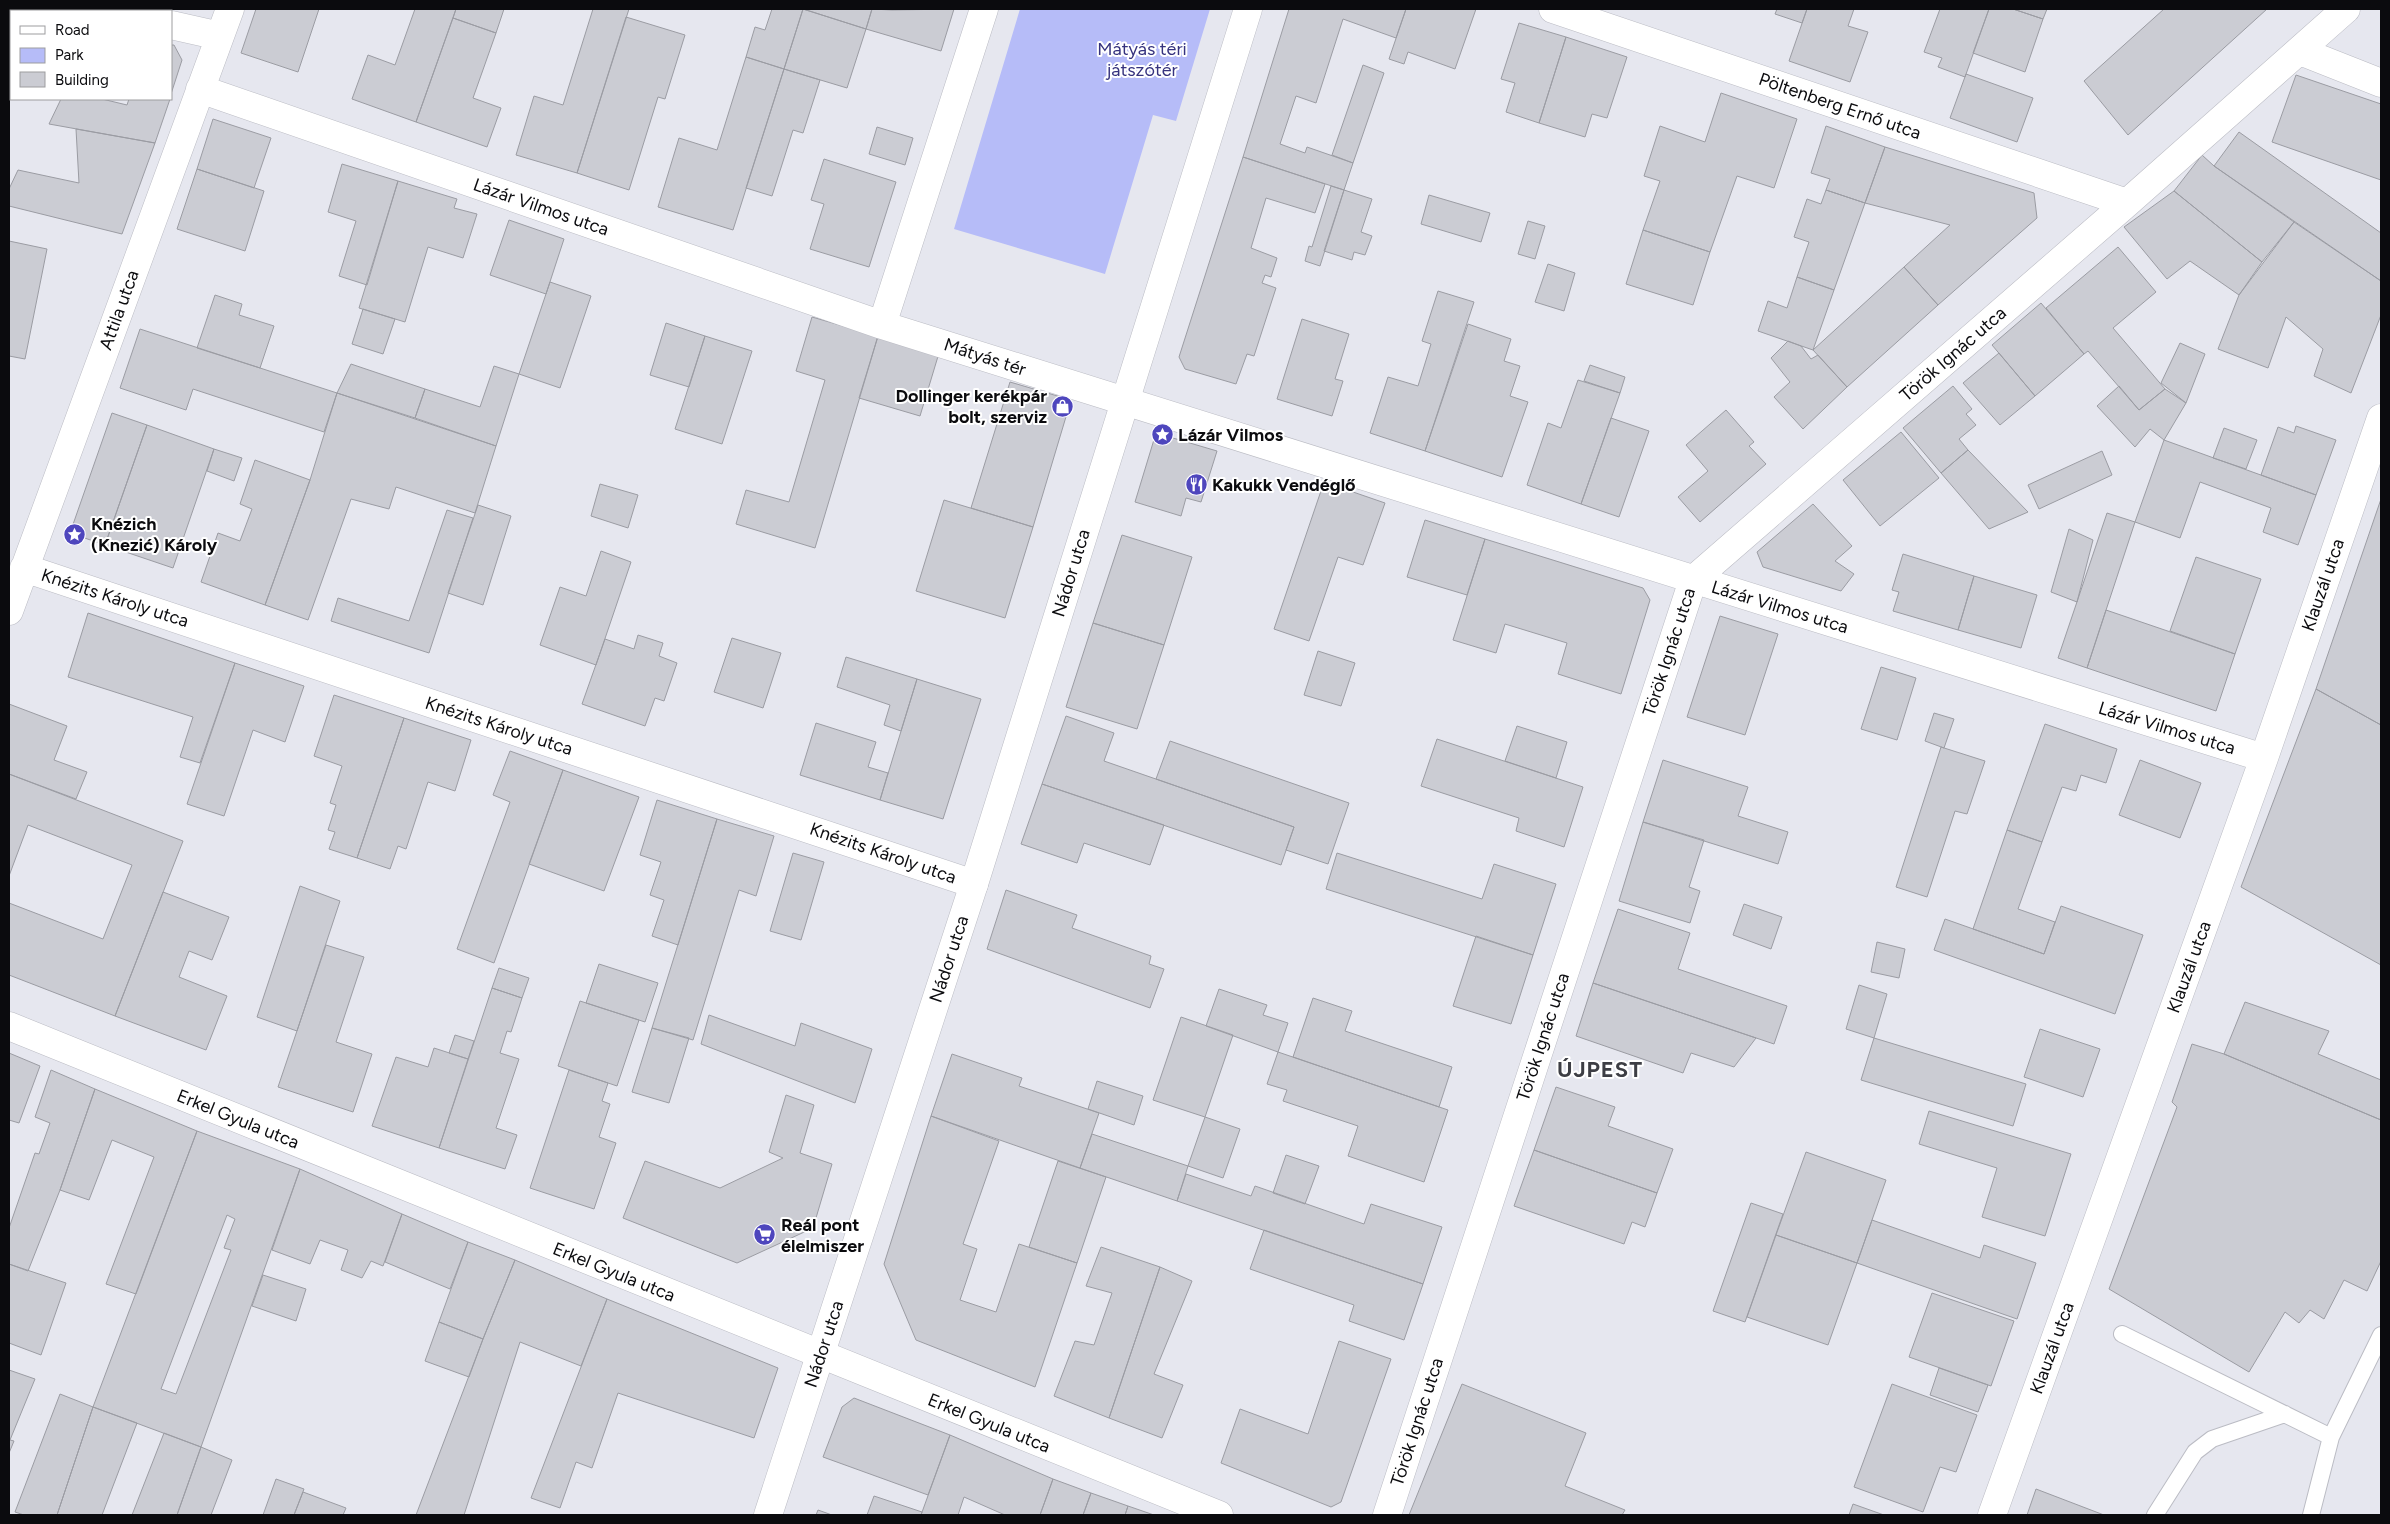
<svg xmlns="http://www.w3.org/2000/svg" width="2390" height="1524" viewBox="0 0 2390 1524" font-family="Figtree,sans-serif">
	<rect width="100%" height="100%" fill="#e6e7ef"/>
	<path fill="#b6bcf8" d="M1020 9H1210L1176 121 1153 115 1105 274 954 229Z"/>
	<path fill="#cbccd3" stroke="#9b9ca3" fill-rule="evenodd" d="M256 9H319L298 72 241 53Z
		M415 9H456L416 122 352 99 368 55 395 65Z
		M456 9H504L496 33 453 18Z
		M593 9H629L577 173 516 155 534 96 563 105Z
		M772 9H803L784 69 746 57 755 27 765 30Z
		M803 9H872L866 29Z
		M803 9 866 29 847 88 784 69Z
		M872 9 892 10 954 9 941 51 866 29Z
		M1289 9H1406L1396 38 1343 19 1316 103 1296 96 1280 144 1305 153 1307 147 1353 163 1344 190 1243 157Z
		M1406 9H1476L1455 69 1408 52 1404 64 1389 59Z
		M1777 9H1807L1802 23 1775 14Z
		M1807 9H1854L1848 26 1868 32 1850 82 1789 61Z
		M1940 9H1989L1965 77 1938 67 1942 58 1924 52Z
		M1989 9H2013L2043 19 2025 72 1973 53Z
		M2013 9H2047L2043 19Z
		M2164 9H2267L2128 135 2084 81Z
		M626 17 685 35 665 99 658 97 629 190 577 173Z
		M453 18 496 33 473 98 501 108 487 147 416 122Z
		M1519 23 1566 37 1539 123 1506 112 1515 83 1501 79Z
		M1566 37 1627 57 1607 118 1592 114 1585 137 1539 123Z
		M171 45H174L182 60 171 94Z
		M746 57 784 69 733 230 658 207 679 138 717 150Z
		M1363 65 1384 73 1353 163 1332 155Z
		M784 69 820 80 803 133 793 130 772 196 746 188Z
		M1966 74 2033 98 2017 142 1950 118Z
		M2296 75 2381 104V180L2272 142Z
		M1721 93 1797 119 1774 188 1737 176 1710 252 1643 230 1660 181 1644 176 1660 126 1705 142Z
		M61 99H102L127 105 129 99H170L155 143 49 124Z
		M213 119 271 138 254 188 197 169Z
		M1826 126 1885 147 1865 203 1826 190 1830 179 1811 173Z
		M877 127 913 138 905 165 869 154Z
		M76 129 155 143 122 234 9 206V189L18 170 79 183Z
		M2239 132 2381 233V281L2214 166Z
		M1885 147 2034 193 2037 218 1938 305 1904 267 1950 225 1865 203Z
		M2202 155 2214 166 2294 222 2262 262 2174 191Z
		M1243 157 1325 184 1315 213 1266 198 1251 248 1277 258 1271 277 1265 275 1262 283 1276 288 1254 356 1247 354 1236 384 1185 369 1179 357Z
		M824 159 896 182 869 267 810 249 824 204 811 200Z
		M342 164 398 181 367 285 339 276 356 221 328 212Z
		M197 169 264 191 245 251 177 229Z
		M398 181 457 199 454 208 477 214 463 258 428 247 405 322 359 308Z
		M1331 186 1344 190 1320 266 1305 261 1309 246 1312 247Z
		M1344 190 1372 199 1361 232 1372 236 1365 255 1354 252 1352 260 1324 251Z
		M1826 190 1865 203 1834 290 1797 277 1809 242 1794 237 1807 199 1821 204Z
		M2174 191 2262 262 2239 295 2190 261 2167 279 2124 227Z
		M1429 195 1490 213 1481 242 1421 224Z
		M509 220 564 239 546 294 490 275Z
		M1528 221 1545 226 1535 259 1518 254Z
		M2294 222 2381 281V315L2351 393 2314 376 2323 349 2286 317 2268 368 2218 349 2239 295Z
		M1643 230 1710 252 1693 305 1626 284Z
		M9 241 47 249 25 359 9 356Z
		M2118 247 2156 292 2113 328 2165 389 2139 410 2088 351 2084 354 2046 308Z
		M1548 264 1575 273 1564 311 1535 302Z
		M1904 267 1938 305 1847 387 1813 350Z
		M1797 277 1834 290 1813 350 1758 331 1768 301 1787 308Z
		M550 282 591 296 560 388 519 374Z
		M1438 291 1474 302 1425 451 1370 433 1388 377 1418 386 1431 344 1422 341Z
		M215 295 242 304 239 315 274 326 260 368 197 348Z
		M2041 303 2084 354 2035 396 1992 345Z
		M363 309 395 319 383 354 352 344Z
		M812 317 878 336 815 548 736 524 746 490 789 502 825 380 796 371Z
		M1302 319 1349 334 1335 379 1343 381 1332 416 1277 399Z
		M666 323 705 336 689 387 650 375Z
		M1468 324 1511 339 1504 361 1520 366 1510 396 1528 402 1502 477 1425 451Z
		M140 329 337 393 324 432 193 389 186 410 120 388Z
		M705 336 752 351 722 444 675 429Z
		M878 336 939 353 920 416 859 398Z
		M1788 341 1801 346 1811 359 1818 355 1847 387 1803 429 1774 397 1790 382 1771 358Z
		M2180 343 2205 354 2186 403 2161 383Z
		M1999 353 2035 396 2000 425 1963 383Z
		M351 364 425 389 415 418 337 393Z
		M1590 365 1625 377 1620 393 1584 381Z
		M494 366 519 374 496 446 415 418 425 389 480 407Z
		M1578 380 1620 393 1581 504 1527 485 1548 423 1561 428Z
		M1010 382 1071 400 1033 527 971 508Z
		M1953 386 1972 409 1966 414 1976 425 1959 439 1968 450 1941 473 1903 428Z
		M2119 386 2139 410 2165 389 2186 403 2164 440 2150 429 2135 447 2097 406Z
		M337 393 496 446 475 513 396 487 389 509 351 499 308 620 265 605 310 480Z
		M1726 410 1754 442 1749 446 1766 464 1700 522 1678 497 1708 471 1686 445Z
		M112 413 147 425 105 545 70 533Z
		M1611 418 1649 431 1619 517 1581 504Z
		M147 425 214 449 173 568 105 545Z
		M2296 426 2336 440 2316 495 2261 475 2278 427 2294 433Z
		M2224 428 2257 440 2246 469 2213 458Z
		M1901 432 1939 478 1880 526 1843 480Z
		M1156 433 1217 451 1201 502 1186 498 1181 516 1135 502Z
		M2164 440 2316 495 2298 545 2263 532 2271 508 2200 482 2180 538 2135 522Z
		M214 449 242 458 234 481 207 471Z
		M1968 450 2028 512 1989 529 1941 473Z
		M2102 451 2112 475 2039 509 2028 485Z
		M255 460 310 480 265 605 201 582 218 533 240 541 252 509 240 504Z
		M1324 482 1385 503 1363 565 1338 557 1309 641 1274 629Z
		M600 484 638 495 628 528 591 516Z
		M2381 499V725L2316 689Z
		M944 500 1033 527 1005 618 916 591Z
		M1813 504 1852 546 1835 561 1854 574 1841 591 1763 567 1757 552Z
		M478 505 511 516 483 605 448 593Z
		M447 510 473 518 429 653 331 621 338 598 409 621Z
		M2107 513 2135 522 2087 668 2058 658Z
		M1425 520 1485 539 1467 595 1407 577Z
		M2069 529 2093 540 2077 602 2051 592Z
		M1122 535 1192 557 1164 645 1093 623Z
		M1485 539 1643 588 1650 600 1621 694 1558 674 1567 643 1505 624 1496 653 1453 640Z
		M601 551 631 562 596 665 540 645 560 587 586 596Z
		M1903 554 1974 576 1958 630 1893 611 1899 592 1892 590Z
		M2196 557 2261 579 2235 654 2170 631Z
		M1974 576 2037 595 2021 648 1958 630Z
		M2106 610 2235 654 2216 711 2087 668Z
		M88 613 235 663 200 763 180 757 193 717 68 677Z
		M1720 616 1778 634 1745 735 1687 717Z
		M1093 623 1164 645 1137 729 1066 707Z
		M638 635 663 643 659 656 677 663 664 701 655 698 645 726 582 704 605 639 634 649Z
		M732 638 781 653 763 708 714 692Z
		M1318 651 1355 663 1341 706 1304 695Z
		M846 657 917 679 901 731 884 725 890 705 837 687Z
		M235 663 304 686 285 742 253 730 224 816 187 804Z
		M1881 667 1916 678 1897 740 1861 729Z
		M917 679 981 699 943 819 880 800Z
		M2316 689 2381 725V965L2241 887Z
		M334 695 404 718 357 858 329 849 335 832 328 830 336 805 330 803 342 766 314 756Z
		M9 704 67 726 54 760 87 772 76 799 9 774Z
		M1934 713 1954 719 1944 748 1925 741Z
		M1066 716 1114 733 1104 761 1294 827 1281 865 1042 784Z
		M404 718 471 740 455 791 428 782 406 849 398 846 390 869 357 858Z
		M816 723 876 742 868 767 888 773 880 800 800 775Z
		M2045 724 2117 749 2106 783 2081 775 2076 791 2062 787 2042 842 2007 830Z
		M1517 726 1567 742 1556 778 1505 761Z
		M1437 739 1583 787 1564 847 1516 831 1519 818 1421 786Z
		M1170 741 1349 803 1328 864 1286 850 1294 827 1156 779Z
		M1941 747 1985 761 1967 814 1955 811 1927 897 1896 887Z
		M510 751 563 770 494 963 457 949 510 802 493 795Z
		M1663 760 1748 787 1738 816 1788 832 1778 864 1643 822Z
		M2140 760 2201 783 2180 838 2119 815Z
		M563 770 639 797 604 891 529 864Z
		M9 774 183 841 115 1016 9 975V903L103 939 132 865 28 825 9 876Z
		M1042 784 1164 825 1150 865 1084 843 1077 863 1021 844Z
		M657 800 717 819 678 945 652 936 664 900 650 895 661 862 640 855Z
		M717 819 774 836 756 896 739 890 693 1040 652 1028Z
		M1643 822 1704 840 1689 887 1700 891 1690 923 1619 901Z
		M2007 830 2042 842 2018 909 2055 922 2044 954 1973 929Z
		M793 853 824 862 801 940 770 931Z
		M1337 853 1482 899 1494 864 1556 884 1533 955 1326 889Z
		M300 886 340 901 297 1031 257 1017Z
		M1006 890 1077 915 1072 928 1151 956 1149 964 1164 969 1150 1008 987 949Z
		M163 892 229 917 212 960 189 951 179 977 227 996 206 1050 115 1016Z
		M1744 904 1782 917 1771 949 1733 935Z
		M2061 906 2143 935 2115 1014 1934 950 1945 919 2044 954Z
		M1618 909 1690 933 1678 969 1787 1006 1774 1044 1593 983Z
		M1476 936 1533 955 1511 1024 1453 1006Z
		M1877 942 1905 949 1899 978 1871 972Z
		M326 945 364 957 336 1042 372 1054 353 1112 278 1087Z
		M599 964 658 983 645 1022 586 1003Z
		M499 968 529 978 522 998 492 988Z
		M1593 983 1756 1038 1734 1067 1691 1053 1683 1073 1576 1036Z
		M1859 985 1887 994 1874 1038 1846 1029Z
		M492 988 522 998 511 1032 507 1031 500 1053 519 1059 496 1128 517 1135 505 1169 439 1148Z
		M1219 989 1267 1005 1263 1015 1288 1023 1278 1052 1206 1026Z
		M1313 998 1352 1011 1345 1031 1452 1067 1439 1107 1293 1057Z
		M580 1001 639 1020 617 1086 558 1066Z
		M2245 1002 2329 1031 2318 1054 2381 1080V1120L2224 1054Z
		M709 1015 795 1046 801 1023 872 1049 855 1103 701 1044Z
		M1181 1017 1233 1035 1205 1117 1153 1100Z
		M652 1028 689 1038 669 1103 632 1092Z
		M2040 1029 2100 1049 2083 1097 2024 1077Z
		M455 1035 474 1041 468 1059 449 1053Z
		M1874 1038 2026 1084 2013 1126 1861 1080Z
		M2192 1044 2224 1054 2381 1120V1261L2367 1291 2344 1280 2324 1319 2310 1310 2299 1323 2285 1312 2249 1372 2109 1289 2177 1107 2172 1102Z
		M434 1048 468 1059 439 1148 372 1126 396 1057 428 1067Z
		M1278 1052 1448 1110 1424 1182 1348 1156 1358 1126 1283 1101 1287 1090 1267 1084Z
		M9 1053 40 1066 19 1123 9 1120Z
		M952 1054 1022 1078 1019 1086 1099 1113 1080 1168 931 1116Z
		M51 1070 95 1089 60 1190 28 1271 9 1264V1228L35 1153 39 1154 50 1123 35 1117Z
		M569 1070 608 1083 602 1101 610 1104 599 1137 616 1143 594 1209 530 1188Z
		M1097 1081 1143 1096 1134 1125 1088 1109Z
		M1556 1087 1615 1107 1608 1126 1673 1149 1657 1193 1534 1150Z
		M95 1089 197 1131 136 1294 106 1284 154 1157 112 1140 89 1200 60 1190Z
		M786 1095 814 1105 800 1153 832 1164 813 1228 737 1263 623 1218 645 1161 720 1188 783 1158 769 1152Z
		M1929 1111 2071 1154 2045 1236 1982 1217 1997 1168 1919 1144Z
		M931 1116 999 1141 963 1244 977 1249 960 1300 996 1312 1019 1244 1077 1263 1035 1387 916 1340 884 1264Z
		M1205 1117 1240 1129 1223 1178 1188 1166Z
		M197 1131 300 1169 201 1447 93 1407ZM227 1215 235 1219 224 1248 231 1250 176 1394 161 1389Z
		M1092 1134 1188 1166 1177 1201 1080 1168Z
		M1534 1150 1657 1193 1645 1227 1632 1222 1624 1244 1514 1206Z
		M1806 1152 1886 1180 1857 1263 1776 1235Z
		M1286 1155 1319 1166 1305 1204 1273 1193Z
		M1058 1161 1106 1177 1077 1263 1029 1247Z
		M300 1169 402 1214 383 1266 371 1261 362 1278 341 1270 348 1250 320 1240 310 1264 272 1250Z
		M1186 1174 1251 1196 1255 1186 1364 1224 1371 1204 1442 1227 1423 1284 1177 1201Z
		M1751 1203 1783 1214 1745 1322 1713 1311Z
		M402 1214 468 1242 450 1289 385 1262Z
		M1872 1220 1980 1258 1984 1245 2036 1263 2017 1319 1857 1263Z
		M1264 1230 1423 1284 1404 1340 1349 1321 1354 1305 1250 1269Z
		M1776 1235 1857 1263 1828 1345 1747 1317Z
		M468 1242 515 1260 483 1339 439 1322Z
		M1101 1247 1160 1267 1109 1418 1054 1396 1075 1341 1094 1345 1112 1293 1086 1286Z
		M515 1260 607 1299 581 1366 520 1342 464 1515H416L483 1339Z
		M9 1264 66 1283 41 1355 9 1343Z
		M1160 1267 1192 1281 1154 1374 1183 1385 1162 1438 1109 1418Z
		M263 1275 306 1289 296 1321 252 1306Z
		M1932 1293 2014 1321 1991 1386 1909 1357Z
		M607 1299 778 1368 754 1438 618 1393 592 1468 576 1462 560 1508 531 1498Z
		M439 1322 483 1339 469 1377 425 1361Z
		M1339 1341 1391 1359 1341 1502 1331 1507 1221 1463 1240 1409 1308 1434Z
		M1939 1368 1988 1385 1978 1412 1930 1395Z
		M9 1370 35 1379 10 1440 14 1441 9 1453Z
		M1462 1384 1586 1433 1565 1486 1625 1510 1622 1515H1409Z
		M1892 1384 1977 1415 1956 1472 1940 1467 1923 1512 1854 1487Z
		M60 1394 93 1407 57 1515H24L15 1512Z
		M854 1398 950 1435 928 1495 823 1457 842 1407Z
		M93 1407 137 1423 102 1515H57Z
		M164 1433 201 1447 177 1515H132Z
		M950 1435 1053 1479 1040 1515H1005L964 1497 958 1515H921Z
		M201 1447 232 1460 211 1515H177Z
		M276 1479 304 1489 294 1515H263Z
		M1053 1479 1091 1493 1083 1515H1040Z
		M2036 1489 2104 1515H2027Z
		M303 1492 346 1508 343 1515H294Z
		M1091 1493 1128 1506 1125 1515H1083Z
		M874 1496 922 1512 921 1515H867Z
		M1853 1504 1884 1515H1849Z
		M1128 1506 1154 1515H1125Z
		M818 1510 832 1515H816Z"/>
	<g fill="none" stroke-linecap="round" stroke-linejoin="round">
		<defs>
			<path id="service" d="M2122 1334 2331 1437
				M2155 1515 2195 1452 2212 1439 2285 1414
				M2311 1515 2331 1437 2381 1335"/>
			<path id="minor" d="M103 9 113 11
				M1553 9 2127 203
				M171 25 220 36
				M2300 51 2381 83
				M200 89 882 325 2264 758
				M882 325 984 9
				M24 568 974 884
				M9 611 230 9
				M9 1026 1219 1515
				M1387 1515 1693 580 2127 203 2346 9
				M1992 1515 2264 758 2381 418"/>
			<path id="tertiary" d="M768 1515 974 884 1248 9"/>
		</defs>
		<use href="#service" stroke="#bbbcc4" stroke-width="18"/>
		<use href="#minor" stroke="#bbbcc4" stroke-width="29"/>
		<use href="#tertiary" stroke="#bbbcc4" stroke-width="29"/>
		<use href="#service" stroke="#fff" stroke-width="16"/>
		<use href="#minor" stroke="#fff" stroke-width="28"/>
		<use href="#tertiary" stroke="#fff" stroke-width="28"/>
	</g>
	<defs>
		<symbol id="shop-disc" viewBox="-11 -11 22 22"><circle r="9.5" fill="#4e46bd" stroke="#fff"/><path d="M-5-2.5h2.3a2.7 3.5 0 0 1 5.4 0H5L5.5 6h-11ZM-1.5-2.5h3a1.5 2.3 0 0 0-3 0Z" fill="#fff"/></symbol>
		<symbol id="sight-disc" viewBox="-11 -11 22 22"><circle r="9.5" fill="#4e46bd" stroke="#fff"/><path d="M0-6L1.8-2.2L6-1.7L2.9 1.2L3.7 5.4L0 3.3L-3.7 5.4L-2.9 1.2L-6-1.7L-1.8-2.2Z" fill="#fff"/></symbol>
		<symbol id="restaurant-disc" viewBox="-11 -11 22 22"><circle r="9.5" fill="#4e46bd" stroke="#fff"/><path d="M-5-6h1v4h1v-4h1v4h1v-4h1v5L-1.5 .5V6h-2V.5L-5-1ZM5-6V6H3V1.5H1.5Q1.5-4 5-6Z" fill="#fff"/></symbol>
		<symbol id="supermarket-disc" viewBox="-11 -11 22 22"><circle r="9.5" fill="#4e46bd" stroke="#fff"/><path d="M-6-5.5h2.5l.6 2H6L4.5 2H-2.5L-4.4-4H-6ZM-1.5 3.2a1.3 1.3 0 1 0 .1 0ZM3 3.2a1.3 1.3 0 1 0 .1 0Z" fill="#fff"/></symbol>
	</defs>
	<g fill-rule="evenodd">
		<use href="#shop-disc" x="1050" y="394" width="25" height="25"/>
		<use href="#sight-disc" x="1150" y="422" width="25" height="25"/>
		<use href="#restaurant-disc" x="1184" y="472" width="25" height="25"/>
		<use href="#sight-disc" x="62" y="522" width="25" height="25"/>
		<use href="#supermarket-disc" x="752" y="1222" width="25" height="25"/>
	</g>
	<g text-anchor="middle" stroke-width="4" stroke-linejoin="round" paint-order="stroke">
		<g font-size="18" fill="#35327e" stroke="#fff">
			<text x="1142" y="55">Mátyás téri<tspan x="1142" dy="21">játszótér</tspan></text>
		</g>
		<g font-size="18" fill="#0b0b0e" stroke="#fff">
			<text transform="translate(1840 106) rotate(19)" y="6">Pöltenberg Ernő utca</text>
			<text transform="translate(541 207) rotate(19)" y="6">Lázár Vilmos utca</text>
			<text transform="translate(119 310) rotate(-70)" y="6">Attila utca</text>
			<text transform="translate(1953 354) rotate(-41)" y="6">Török Ignác utca</text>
			<text transform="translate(985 357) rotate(18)" y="6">Mátyás tér</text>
			<text transform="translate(1071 573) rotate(-73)" y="6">Nádor utca</text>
			<text transform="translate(2323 585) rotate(-71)" y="6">Klauzál utca</text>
			<text transform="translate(115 598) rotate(18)" y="6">Knézits Károly utca</text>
			<text transform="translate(1780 607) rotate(17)" y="6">Lázár Vilmos utca</text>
			<text transform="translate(1669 652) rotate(-72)" y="6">Török Ignác utca</text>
			<text transform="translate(499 726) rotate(18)" y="6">Knézits Károly utca</text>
			<text transform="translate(2167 728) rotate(17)" y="6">Lázár Vilmos utca</text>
			<text transform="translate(883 853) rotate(19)" y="6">Knézits Károly utca</text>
			<text transform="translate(949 959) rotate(-72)" y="6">Nádor utca</text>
			<text transform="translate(2189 967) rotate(-70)" y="6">Klauzál utca</text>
			<text transform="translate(1543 1037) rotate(-72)" y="6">Török Ignác utca</text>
			<text transform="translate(238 1119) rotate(22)" y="6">Erkel Gyula utca</text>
			<text transform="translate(614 1272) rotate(22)" y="6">Erkel Gyula utca</text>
			<text transform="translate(824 1344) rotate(-72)" y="6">Nádor utca</text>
			<text transform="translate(2052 1348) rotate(-70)" y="6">Klauzál utca</text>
			<text transform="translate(1417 1422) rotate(-72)" y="6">Török Ignác utca</text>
			<text transform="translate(989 1423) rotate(22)" y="6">Erkel Gyula utca</text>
		</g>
		<g font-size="18" font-weight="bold" fill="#0b0b0e" stroke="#fff" text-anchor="start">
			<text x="1047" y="402" text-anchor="end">Dollinger kerékpár<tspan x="1047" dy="21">bolt, szerviz</tspan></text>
			<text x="1178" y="441">Lázár Vilmos</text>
			<text x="1212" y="491">Kakukk Vendéglő</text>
			<text x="91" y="530">Knézich<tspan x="91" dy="21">(Knezić) Károly</tspan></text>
			<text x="781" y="1231">Reál pont<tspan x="781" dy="21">élelmiszer</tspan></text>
		</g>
		<g font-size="22" font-weight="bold" letter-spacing="1" fill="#3d3e44" stroke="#fff">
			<text x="1600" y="1077">ÚJPEST</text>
		</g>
	</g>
	<rect width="2390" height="1524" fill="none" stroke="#0b0b0e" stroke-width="20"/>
	<rect x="10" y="10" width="162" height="90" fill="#ffffff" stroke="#9d9d9f"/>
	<rect x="20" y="26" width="25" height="8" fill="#ffffff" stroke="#9d9d9f"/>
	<text x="55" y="35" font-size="15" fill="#0b0b0e">Road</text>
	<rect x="20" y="48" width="25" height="15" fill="#b6bcf8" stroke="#9d9d9f"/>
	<text x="55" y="60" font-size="15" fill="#0b0b0e">Park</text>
	<rect x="20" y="72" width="25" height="15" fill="#cbccd3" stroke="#9d9d9f"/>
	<text x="55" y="85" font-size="15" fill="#0b0b0e">Building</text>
</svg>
